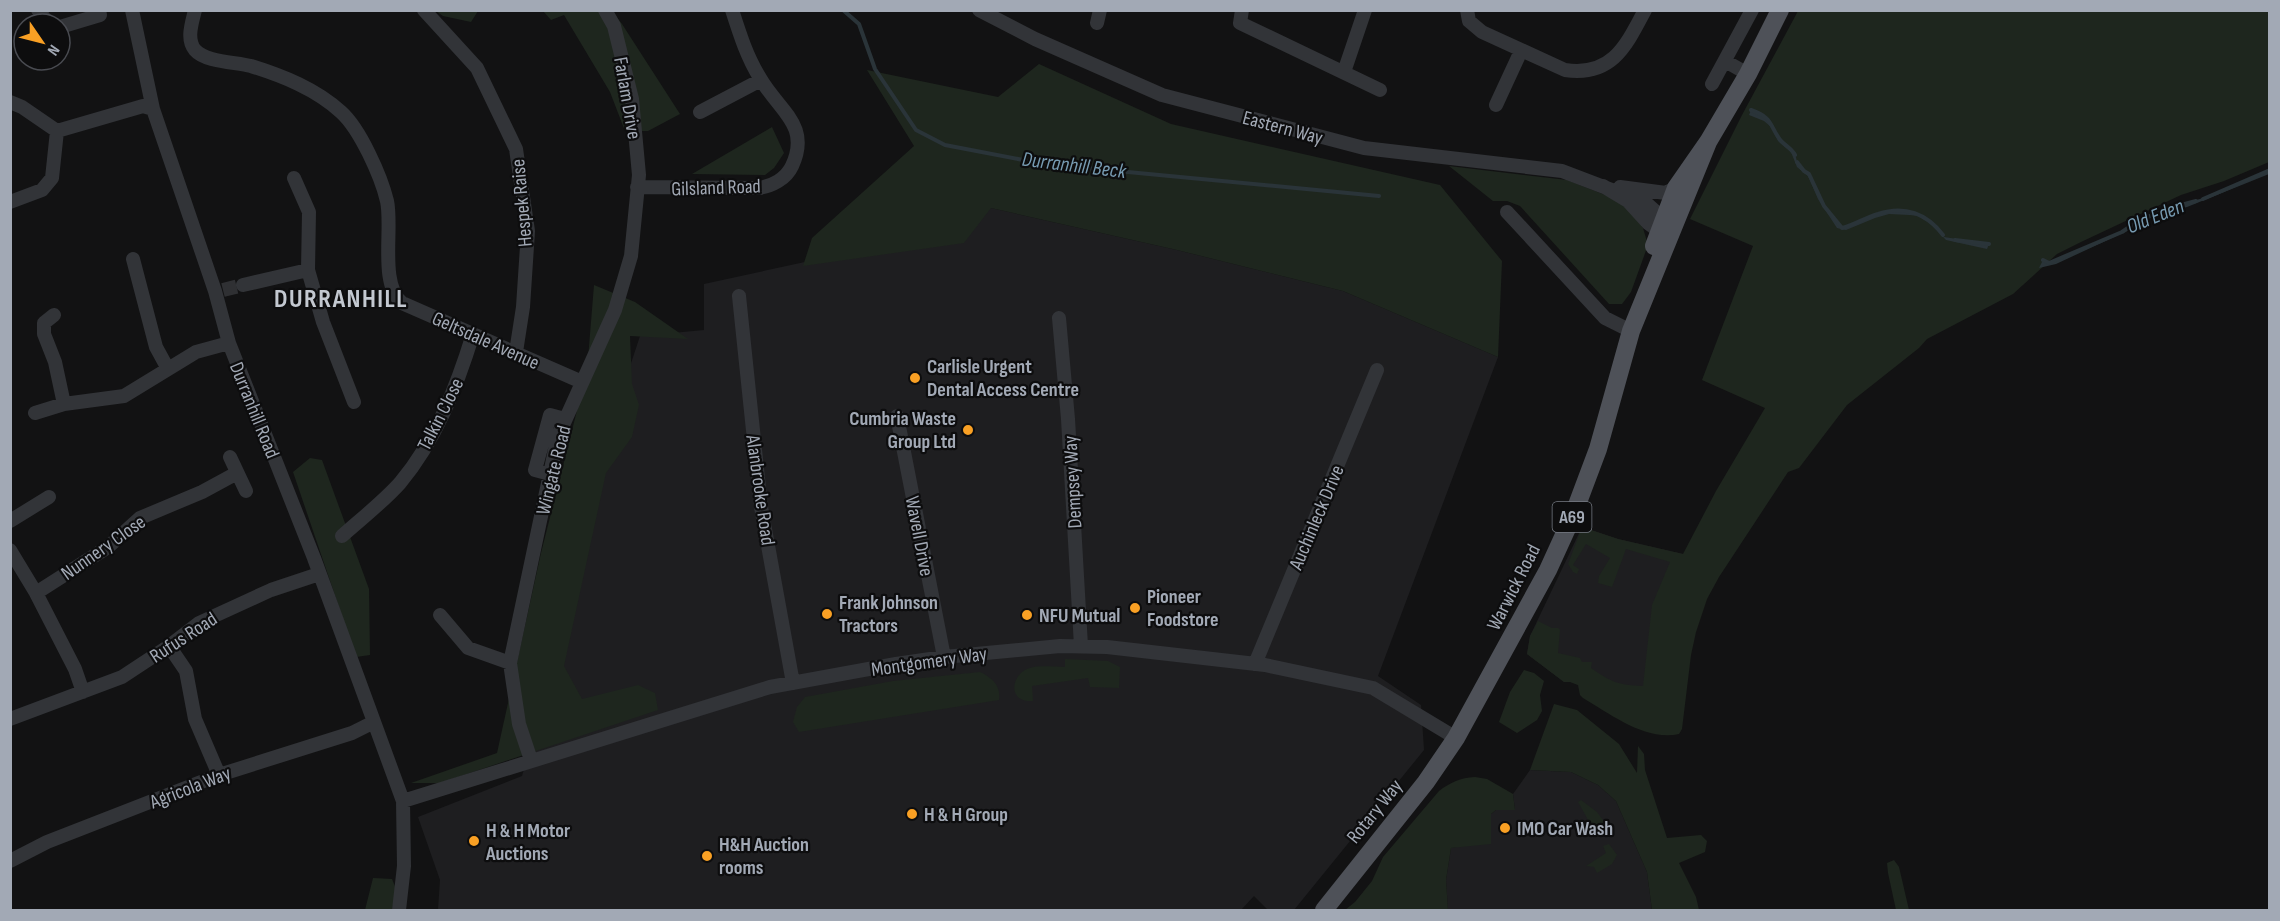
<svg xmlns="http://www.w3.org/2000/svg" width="2280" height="921" viewBox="0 0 2280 921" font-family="'Sofia Sans Condensed',sans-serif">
	<rect width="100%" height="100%" fill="#121213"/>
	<path fill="#1e1e20" d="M991 208 1177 250 1343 291 1498 357 1378 676 1421 705 1424 750 1294 910H1268L1254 896 1241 910H438L440 880 418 817 522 776 540 712 579 521 640 336 704 330V284L851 252Z
		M1582 527 1618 539 1683 554 1646 697 1634 707 1571 682H1564L1527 654 1530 636Z
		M1530 770 1571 772 1598 785 1616 801 1647 872 1652 910H1448L1446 880 1451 848 1462 846 1489 828 1491 814 1496 810H1515L1513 794Z"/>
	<path fill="#1e261e" d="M436 11 437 10 478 11 471 22 443 16Z
		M543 11H612L622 24 680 114 648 131H625L610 92 564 15 551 20Z
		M1798 11H2269V162L2224 181 2181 195 2081 242 2057 254 2013 294 1927 339 1919 348 1847 405 1799 468 1788 472 1719 577 1707 599 1696 632 1691 655 1682 729 1679 734C1645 741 1612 715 1583 698L1580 695 1578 685 1570 682H1564L1527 654 1530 636 1538 621 1552 628H1558L1560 630 1558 653 1580 658 1582 662H1592L1591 668C1611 682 1618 685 1643 686L1652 605 1670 562 1626 549 1612 587 1598 583 1599 576 1610 558 1586 544 1573 565 1579 569 1577 574 1573 572 1568 564 1582 527 1618 539 1683 554 1716 491 1765 408 1702 380 1753 246 1690 219 1742 115Z
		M1039 64 1171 124 1440 185 1502 261 1498 357 1343 291 1177 250 991 208 964 243 803 266 812 238 914 146 867 70 998 97Z
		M772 127 784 153 774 168 765 175 692 174Z
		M1449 166 1567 180 1623 202 1643 228 1648 245 1631 292 1622 304H1609L1520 206 1507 201H1493Z
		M594 285 635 302 688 339 630 336 632 384 639 405 632 437 606 473 564 666 582 699 638 685 655 693 658 710 440 783H411L497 753 541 553 587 371Z
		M310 458 322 460 369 589 370 655 356 657 293 472Z
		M1065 659 1108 661 1120 667 1119 688 1090 687 1088 678 1032 686 1033 701C1006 703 1011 673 1030 668 1040 665 1054 667 1065 667Z
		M1524 670 1534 673 1544 681 1540 695 1542 711 1537 720 1517 733 1499 722 1510 692Z
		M980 672C993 678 1001 686 999 700L799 732 793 722 797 707 805 697 893 681Z
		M1554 704 1577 710 1619 744 1637 773 1638 746 1644 754 1645 770 1667 838 1701 835 1707 841 1705 852 1679 863 1696 897 1699 910H1652L1647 872 1616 801 1598 785 1571 772 1530 770Z
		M1475 777 1487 779 1513 794 1515 810H1496L1491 814V844L1451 848 1446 880 1448 910H1345L1355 902 1372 881 1383 857 1439 791C1451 782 1460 778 1475 777Z
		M1581 800 1597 812 1606 824 1590 827 1587 818 1578 802Z
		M1609 844 1617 855 1612 864 1597 873 1594 867 1586 866 1606 853 1603 846Z
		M1894 860 1899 867 1909 910H1896L1888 873 1887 863Z
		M373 878 392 879 396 889 392 910H365Z"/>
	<path fill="#2a3439" d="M1751 110 1764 117 1773 125 1782 142 1795 153 1797 162 1811 177 1824 206 1839 226C1848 229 1857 223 1865 219 1886 210 1913 207 1933 222 1937 226 1941 232 1944 237L1989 244 1987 249 1946 240 1930 223 1918 216 1910 215 1889 214 1875 218 1846 230 1837 228 1818 199 1808 176 1797 167 1791 152 1778 141 1771 127 1764 121 1749 115Z
		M2269 170V174L2187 207 2156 215 2127 231 2056 264 2039 268 2043 260 2049 263 2122 232 2138 221 2166 209 2220 193Z"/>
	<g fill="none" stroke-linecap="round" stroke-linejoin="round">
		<path stroke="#2a3439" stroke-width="4" d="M843 10 859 24 875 69 916 130 945 145 1044 164 1379 196
			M1751 110C1774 118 1769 126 1781 141 1786 146 1792 149 1795 155
			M1797 162 1804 171 1809 174 1824 206 1842 228C1855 225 1866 217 1878 214 1905 205 1927 214 1943 235
			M2203 199 2270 170
			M1955 240 1989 244
			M2043 260 2049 263 2122 232 2138 221 2166 209 2196 201"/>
		<path stroke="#2f3033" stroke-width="14" stroke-dasharray="14 7" stroke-linecap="butt" d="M223 290 243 285"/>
		<path stroke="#323438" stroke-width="14" d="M38 10 49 24
			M132 10 153 109 215 291 229 343 314 558 403 801 404 866 399 910
			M195 10C192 23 186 39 195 50 205 62 236 62 251 66 283 76 316 89 341 112 360 129 381 176 387 201 393 228 379 284 402 303L582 382
			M424 10 477 68 516 149 528 231 523 307 516 352
			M979 10 1035 39 1162 95 1364 148 1562 171 1646 203 1674 228 1659 231 1648 223 1628 201 1603 186
			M1242 10 1240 23 1380 90
			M1467 10 1469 21 1482 32 1565 70C1612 77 1626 46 1645 10
			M1097 23 1100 10
			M60 27 100 15 99 10
			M1725 61 1748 74
			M1344 72 1365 10
			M1712 84 1752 10
			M10 102 22 107 57 131 52 178 42 190 10 202
			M1496 105 1521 51
			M700 112 761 80
			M57 131 143 106 153 109
			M294 178 309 212 308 270 323 322 354 402
			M637 187 759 188C772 186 786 179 792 166 811 125 779 111 760 78 747 57 740 35 732 10
			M1620 187 1666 193 1677 187
			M1507 212 1605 318 1631 331
			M133 259 156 347 168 369
			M243 285 308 270
			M739 296 761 507 793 683
			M54 315 44 323V334L55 362 64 404
			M1059 318 1068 419 1081 646
			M35 413 64 404 124 396 196 352 229 343
			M897 416 944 657
			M230 457 246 491
			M550 474 535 470 550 415 565 419
			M10 521 49 497
			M342 536C361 519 383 502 400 483 436 440 457 386 473 334
			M10 550 36 593 75 669 83 692
			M36 593 108 547 140 518 202 492 237 473
			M440 615 468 648 510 663
			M169 646 186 671 195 719 219 775
			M1255 664 1377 370
			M10 719 122 677 169 646 199 623 271 590 319 574
			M531 760 519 724 510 663 558 436 615 310 631 256 639 175 632 99 614 26 605 10
			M403 801 770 687 896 664 944 657 1060 646 1107 647 1265 665 1373 688 1456 738
			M10 861 47 842 219 775 352 733 374 722"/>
		<path stroke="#4e5158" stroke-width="18" d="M1654 246 1676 188 1708 142 1748 74 1780 10
			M1324 910 1426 782 1456 738 1548 570 1574 513 1598 449 1631 331 1708 142"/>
	</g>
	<g fill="#f9a024" stroke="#0d0d0e" stroke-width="2">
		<circle cx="915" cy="378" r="6"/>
		<circle cx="968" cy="430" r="6"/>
		<circle cx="1135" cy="608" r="6"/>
		<circle cx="827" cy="614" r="6"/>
		<circle cx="1027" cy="615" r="6"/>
		<circle cx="912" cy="814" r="6"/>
		<circle cx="1505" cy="828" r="6"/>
		<circle cx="474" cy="841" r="6"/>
		<circle cx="707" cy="856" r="6"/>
	</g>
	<g text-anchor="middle" stroke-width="4.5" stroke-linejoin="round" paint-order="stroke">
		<rect fill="#0d0d0e" stroke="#757a83" stroke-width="1.5" x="1552.5" y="502" width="39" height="30" rx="4.5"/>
		<g font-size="18" font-weight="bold" fill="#a2a9b5">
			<text x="1572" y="523">A69</text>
		</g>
		<g font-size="20" fill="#a2a9b5" stroke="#0d0d0e">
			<text transform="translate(628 98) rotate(80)" y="7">Farlam Drive</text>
			<text transform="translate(1283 127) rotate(15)" y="7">Eastern Way</text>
			<text transform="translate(716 187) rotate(-2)" y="7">Gilsland Road</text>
			<text transform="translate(521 203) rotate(-95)" y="7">Hespek Raise</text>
			<text transform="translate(486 340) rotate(24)" y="7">Geltsdale Avenue</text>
			<text transform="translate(255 410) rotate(68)" y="7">Durranhill Road</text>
			<text transform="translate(440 414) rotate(-63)" y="7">Talkin Close</text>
			<text transform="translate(553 470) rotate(-76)" y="7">Wingate Road</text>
			<text transform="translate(1072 482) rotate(-93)" y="7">Dempsey Way</text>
			<text transform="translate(761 490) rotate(82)" y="7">Alanbrooke Road</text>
			<text transform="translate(1316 517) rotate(-67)" y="7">Auchinleck Drive</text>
			<text transform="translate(920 536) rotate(79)" y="7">Wavell Drive</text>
			<text transform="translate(103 547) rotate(-35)" y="7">Nunnery Close</text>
			<text transform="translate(1513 587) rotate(-63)" y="7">Warwick Road</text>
			<text transform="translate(183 637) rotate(-33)" y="7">Rufus Road</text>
			<text transform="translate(929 661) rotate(-8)" y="7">Montgomery Way</text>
			<text transform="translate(190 787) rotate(-21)" y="7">Agricola Way</text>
			<text transform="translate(1374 811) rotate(-51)" y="7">Rotary Way</text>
		</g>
		<g font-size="20" font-weight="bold" fill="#a2a9b5" stroke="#0d0d0e" text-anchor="start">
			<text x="927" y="373">Carlisle Urgent<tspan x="927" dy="23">Dental Access Centre</tspan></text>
			<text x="956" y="425" text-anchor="end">Cumbria Waste<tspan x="956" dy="23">Group Ltd</tspan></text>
			<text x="1147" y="603">Pioneer<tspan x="1147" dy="23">Foodstore</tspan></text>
			<text x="839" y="609">Frank Johnson<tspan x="839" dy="23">Tractors</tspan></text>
			<text x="1039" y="622">NFU Mutual</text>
			<text x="924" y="821">H &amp; H Group</text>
			<text x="1517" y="835">IMO Car Wash</text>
			<text x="486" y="837">H &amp; H Motor<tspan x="486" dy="23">Auctions</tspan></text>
			<text x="719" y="851">H&amp;H Auction<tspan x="719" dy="23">rooms</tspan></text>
		</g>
		<g font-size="21" font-style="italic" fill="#779bb2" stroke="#0d0d0e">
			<text transform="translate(1074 165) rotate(7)" y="7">Durranhill Beck</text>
			<text transform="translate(2155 216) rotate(-22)" y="7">Old Eden</text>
		</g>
		<g font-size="26" font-weight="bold" letter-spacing="1.5" fill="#c3c8d0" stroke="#0d0d0e">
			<text x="341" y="307">DURRANHILL</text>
		</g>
	</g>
	<rect width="2280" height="921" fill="none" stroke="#a2a9b5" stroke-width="24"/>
	<g transform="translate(42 42) rotate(125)"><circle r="28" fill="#0d0d0e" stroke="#494b51" stroke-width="1.5"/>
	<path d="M0-4.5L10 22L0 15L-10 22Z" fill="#f9a024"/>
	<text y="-9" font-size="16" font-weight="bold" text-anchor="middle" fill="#a2a9b5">N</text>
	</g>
</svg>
